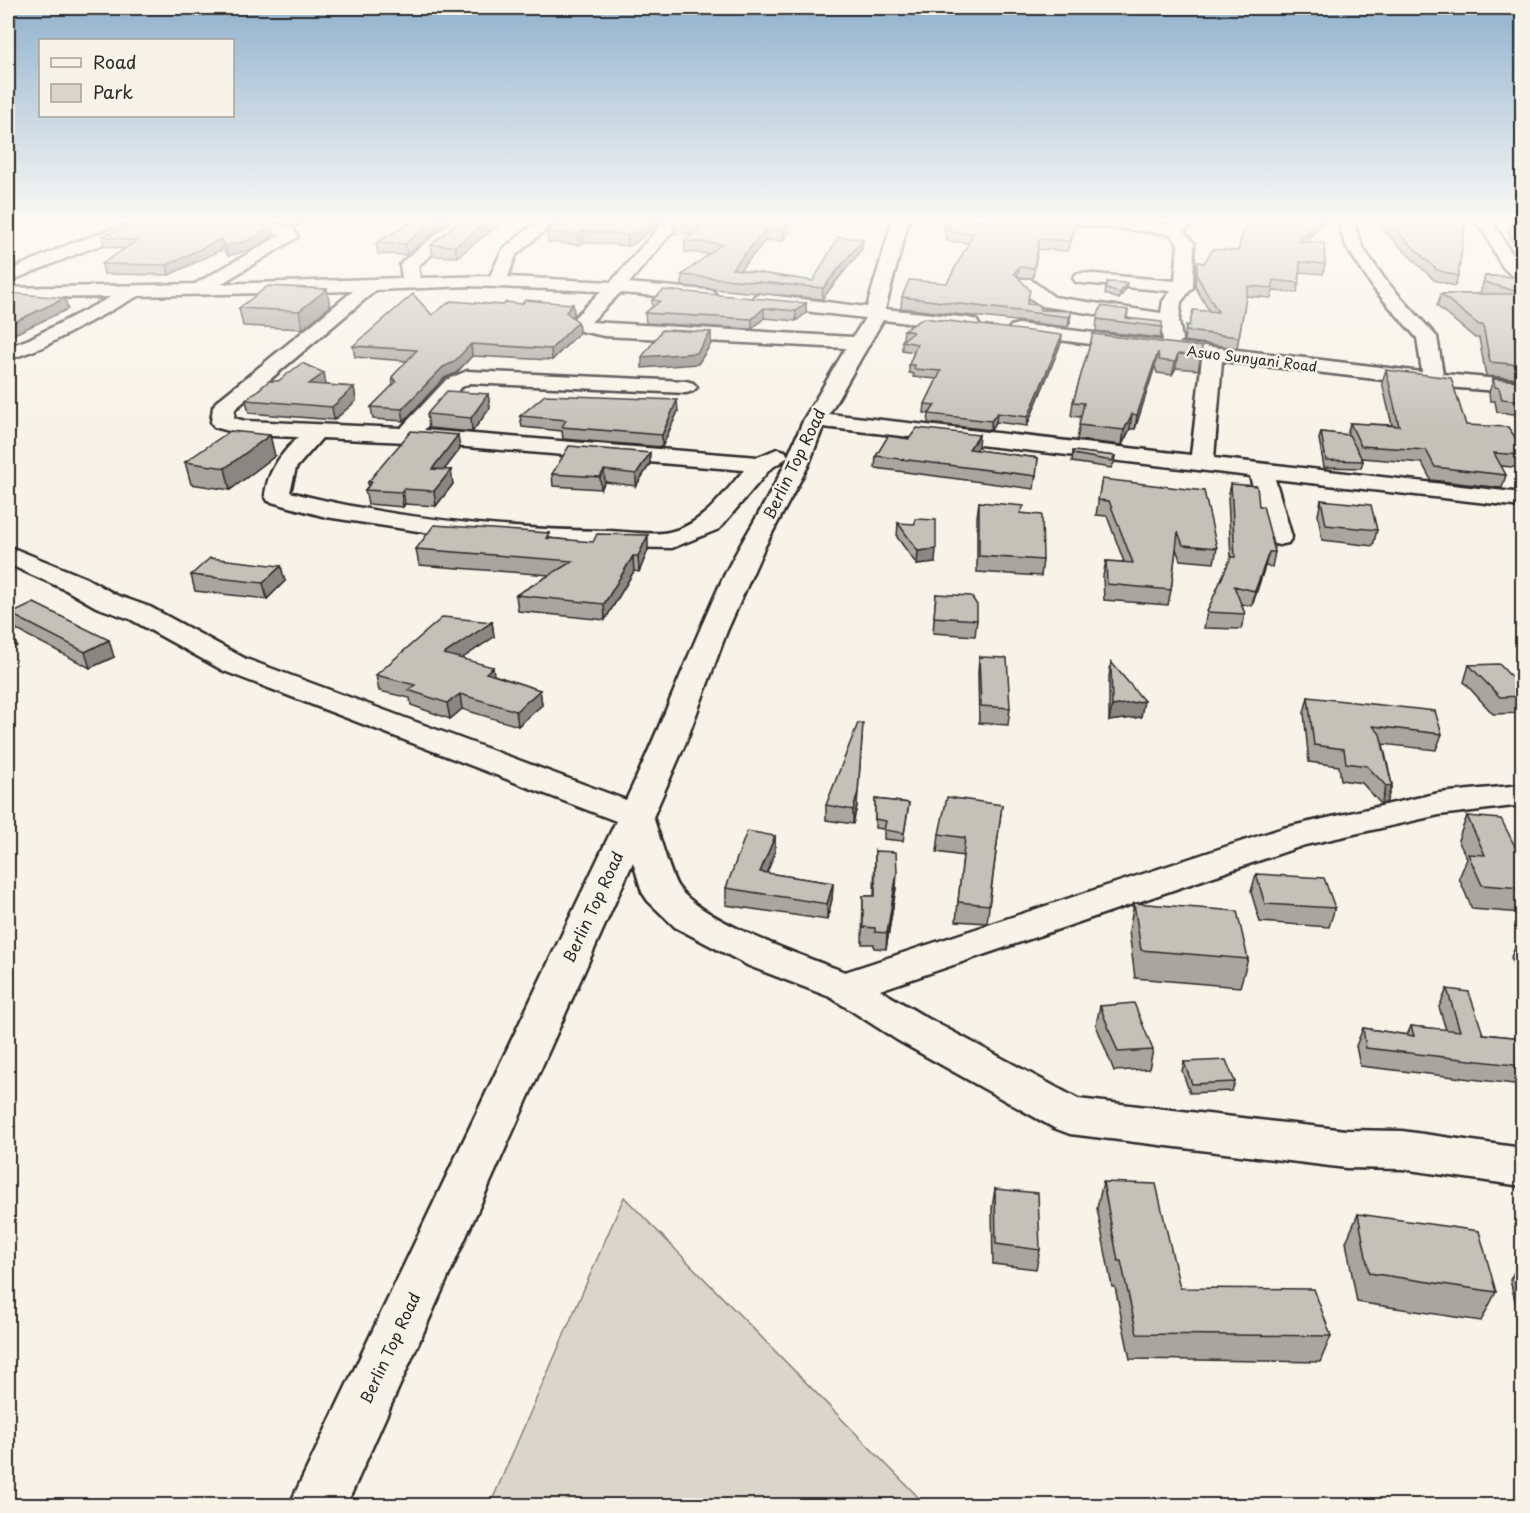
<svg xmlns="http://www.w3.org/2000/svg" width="1530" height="1513" viewBox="0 0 1530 1513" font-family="'Playpen Sans',sans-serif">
	<rect width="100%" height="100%" fill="#f7f3e8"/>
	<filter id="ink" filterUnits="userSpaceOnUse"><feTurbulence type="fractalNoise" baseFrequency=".0167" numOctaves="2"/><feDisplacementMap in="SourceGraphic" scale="12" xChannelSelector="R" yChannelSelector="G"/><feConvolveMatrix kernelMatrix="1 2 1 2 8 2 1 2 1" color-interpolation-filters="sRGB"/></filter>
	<g filter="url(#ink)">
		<path fill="#dad6cc" stroke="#82807c" stroke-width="1.5" d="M624 1197 926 1505H490Z"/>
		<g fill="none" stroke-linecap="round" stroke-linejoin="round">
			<defs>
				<path id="minor" d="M143 219H167L165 222 84 251 8 282V271L72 243Z
					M204 219H244L287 226 293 228 298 237 221 284 402 278 400 265 403 261 455 219H473L418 266 420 278 490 276 503 249 540 219H558L516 255 508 277 611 282 666 219H683L629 283 707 290 713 291 716 295 713 299 707 300 620 293 591 322 853 337 865 318 761 306 755 304 752 300 755 296 761 294 867 307 893 219H909L885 309 969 318 976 320 979 324 976 328 969 330 883 320 829 414 1191 455 1202 358 1011 334 1008 330 1011 326 1018 324 1163 341 1161 324 1042 306C1032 300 1022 293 1015 283L1018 279H1030L1054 297 1161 313 1163 301 1171 291 1082 283 1076 282 1073 278 1076 274 1082 273 1175 281 1178 244 1170 234 1076 224 1068 219H1122L1172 225 1181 219H1200L1184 231 1194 243 1193 287 1181 302 1179 320 1182 340 1179 343 1422 372 1417 338 1374 289 1347 248 1339 227 1342 219H1358L1355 227 1363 248 1386 281 1437 337 1443 374 1522 381V393L1434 386 1222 361 1214 458 1522 493V507L1275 479 1292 537 1288 543 1279 545 1270 543 1266 537 1250 476 823 427 808 466 764 548 727 631 686 742 653 817C659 833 670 875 678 887 701 921 805 957 845 972L1283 828 1439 793 1522 785V805L1439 815 1305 845 880 990 927 1018 1078 1099 1346 1130 1402 1131 1522 1148V1186L1402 1169 1346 1168 1070 1134 1054 1128 897 1040 830 997 749 966 675 927 648 901 642 892 633 862 346 1506H289L616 821 224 671 130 619 96 607 66 590 8 564V546L86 578 116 595 150 607 246 659 626 800C661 727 689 651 723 578 743 537 770 499 788 457L770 469 719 529 672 548 557 546 431 533 326 517 268 501 265 496C267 472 281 454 298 437L244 435 214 427 211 422 213 407 216 402 353 291 138 296 43 347 8 360V347L29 339 111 297 8 298V288L195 284 281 235 212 224ZM469 286 601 291 569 323 576 330 604 336 846 348 804 419 788 456 785 451 777 449 758 457 424 430 460 388 470 383 686 393 693 391 697 387 693 383 686 381 467 371 446 380 401 428 245 421 234 418 235 409 376 290ZM322 438 407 442 744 470C723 494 703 525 669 532 652 536 624 531 605 531 503 529 388 518 290 492L296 468Z
					M1473 219H1490C1502 234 1508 253 1522 265V279C1501 275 1495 252 1486 235 1482 230 1477 225 1473 219Z"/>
			</defs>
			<use href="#minor" stroke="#2b2b2b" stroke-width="5"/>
			<use href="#minor" fill="#f7f3e8" fill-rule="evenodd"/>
		</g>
		<path fill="#a9a69f" stroke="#2b2b2b" stroke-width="1.5" d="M258 219H309V220L295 227Z
			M417 219H451L407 255 378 254 376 243Z
			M462 219H506L457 257 433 256 431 245Z
			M562 219H663L635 243 628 246 584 242 579 245 548 242 547 232Z
			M677 219H797L783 241 766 240 740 270 813 281 863 239 862 249 822 299 682 286V275L710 254 685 252V241L692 234 674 233V223Z
			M944 219H1076V226L1068 251 1038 249 1033 278 1018 277 1028 304 1040 310 1071 311 1070 322 1068 327 901 308 902 297 947 283 969 243 947 241 948 238H945V231L943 230Z
			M1226 219H1326L1306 241 1325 264 1323 274 1300 272 1297 293 1273 291 1271 298 1246 296 1237 348 1184 341 1186 325 1189 326 1209 311 1195 286 1196 272 1197 262 1204 263 1238 251 1246 222Z
			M1383 219H1466L1458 276 1455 286 1434 280 1381 228Z
			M1522 220V258L1508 233 1512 222Z
			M272 227 274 236 249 250 228 256 223 249 169 275 104 274 102 264 124 249 104 246 102 236Z
			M1485 276 1522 277V379L1486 376 1479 338H1475L1437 306 1441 294H1480Z
			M1107 282 1126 289 1119 299 1105 294Z
			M652 300 806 303V313L796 321 764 318 752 329 646 323 645 313 652 307Z
			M522 304H573L574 315 572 317 578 322 579 333 552 360 472 356 456 373 444 378 404 421 373 419 371 407 393 385 392 377 407 361 355 357 353 346 432 315 503 305Z
			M330 306 303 329 243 326 239 308Z
			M1128 310 1127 318 1162 327 1160 338 1096 331 1097 319Z
			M904 330 1061 343 1027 426 996 422 991 430 928 423 929 413H924L925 404 937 379 913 377 914 374 909 373V365L914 352 902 350V341L905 339H903Z
			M1093 334 1201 356 1198 370 1176 368 1172 375 1157 373 1155 366 1135 429H1130L1122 445 1077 440 1081 417 1071 416 1073 402Z
			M1386 370 1466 425 1522 447V468L1501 466 1506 475 1502 488 1431 480 1422 463 1362 458 1363 461 1361 468 1324 467 1319 439 1321 432 1347 435 1350 423 1392 425 1382 382Z
			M324 373 326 385 354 387 356 401 334 420 249 413 246 400 278 381Z
			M1493 379 1522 381V415L1497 412 1495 401H1490L1489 393Z
			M488 394 490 408 472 432 429 428 427 414Z
			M678 411 662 447 563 439 562 431 522 427 520 416Z
			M978 447 976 450 1038 458 1034 489 875 468 876 456Z
			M460 449 444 470 453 484 436 506 405 504 403 507 368 504 365 490 368 486V482Z
			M1073 451 1115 456 1114 463 1111 468 1072 462Z
			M275 456 230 490 191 484 185 462Z
			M650 464 636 486 605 482 601 489 553 486 552 474Z
			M1102 479 1217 548 1214 563 1180 560 1176 549 1171 590 1168 605 1104 600 1103 576 1106 561 1124 562 1107 516 1096 515Z
			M1231 484 1259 506 1275 552 1272 567 1265 566 1252 606 1241 604 1245 614 1241 629 1204 628 1207 612 1231 558 1228 498Z
			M1321 500 1377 530 1373 546 1322 540 1318 515Z
			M979 502 1023 514 1043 560 1041 576 977 572V517Z
			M898 523 935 563 917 565 897 537Z
			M549 533V538L648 550 639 572 634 571 605 620 518 611 516 595 550 575 419 565 416 549Z
			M191 575 285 581 267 599 195 591Z
			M936 594 977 620 975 636 933 633Z
			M11 614 114 657 90 668 17 630Z
			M492 622 494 637 461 659 494 675 540 690 542 705 518 726 462 709 450 719 411 705 410 698 379 691 376 675Z
			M979 657 1010 708 1008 725 979 723 978 673Z
			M1111 662 1141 717 1109 721V677Z
			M1469 665 1522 688V713L1493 714 1464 682Z
			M1308 697 1442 734 1436 750 1383 744 1392 785 1386 803 1381 804 1362 783 1341 780 1339 766 1309 762 1304 713Z
			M875 799 909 803 903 841 884 839V829L875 828Z
			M826 805 857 806 853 824 826 820Z
			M1002 805 987 923 956 921 963 856 937 852 939 834Z
			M1467 816 1521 858H1522V913L1472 909 1459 878 1467 859 1458 840Z
			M775 836V852L767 873 833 883 832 899 827 920 726 905V888Z
			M875 851 896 888 886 949 874 948V944H862L863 896H874Z
			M1256 874 1335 908 1329 927 1260 922 1251 892Z
			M1134 903 1248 959 1240 987 1135 978 1129 931Z
			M1519 939H1522V992L1511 957Z
			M1447 989 1483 1034 1522 1038V1085L1360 1066 1356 1046 1363 1028 1407 1035 1411 1026 1446 1030 1439 1007Z
			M1100 1006 1153 1050 1149 1069 1114 1071 1096 1025Z
			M1184 1062 1235 1082 1232 1091 1190 1093 1182 1071Z
			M1103 1182 1180 1288 1331 1336 1320 1362 1130 1359 1115 1287H1112L1097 1208Z
			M995 1189 1040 1250 1036 1269 993 1264 992 1208Z
			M1358 1214 1496 1292 1481 1321 1357 1302 1346 1242Z
			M1522 1256V1317H1519L1510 1280Z"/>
		<path fill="#898782" stroke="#2b2b2b" stroke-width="1.5" d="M293 219H309V220L295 227Z
			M436 219H451L407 255 405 244Z
			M491 219H506L457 257 455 246Z
			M651 219H663L635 243 628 246 627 235Z
			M791 219H797L783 241V230Z
			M1076 219V226L1068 251 1070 241Z
			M1320 219H1326L1297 251 1299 241Z
			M272 227 274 236 249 250 228 256 225 246Z
			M766 229V240L732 279V269Z
			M583 231 584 242 579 245V235Z
			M221 239 223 249 169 275 167 265Z
			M863 239 862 249 822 299 823 288Z
			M1019 267 1018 277 1014 273Z
			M1127 283 1126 289 1119 299 1120 293Z
			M327 289 330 306 303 329 299 311Z
			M65 298 68 309 8 337V325Z
			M806 303V313L796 321V311Z
			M573 304 574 315 567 323 566 312Z
			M764 308V318L752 329V319Z
			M1071 311 1070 322 1068 327 1069 317Z
			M578 322 579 333 552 360 551 349Z
			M711 332V344L698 364 642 368V357Z
			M1062 335 1061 343 1027 426 1028 417Z
			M471 344 472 356 456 373 444 378 404 421 402 409 443 367Z
			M1158 352 1155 366 1135 429 1137 415Z
			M1178 354 1176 368 1172 375 1175 362Z
			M324 373 326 386 309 384Z
			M354 387 356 401 334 420 332 407Z
			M488 394 490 408 472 432 471 418Z
			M677 400 678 411 662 447V435Z
			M997 413 996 422 991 430V421Z
			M1132 414 1130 429 1122 445 1124 430Z
			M270 435 275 456 230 490 225 468Z
			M458 435 460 449 434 483 432 469Z
			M979 435 978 447 968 461 969 449Z
			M650 453V464L636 486V474Z
			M451 470 453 484 436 506 434 491Z
			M604 470 605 482 601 489 600 477Z
			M403 489 405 504 403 507 401 492Z
			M648 535V550L639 572 638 556Z
			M936 549 935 563 917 565 918 551Z
			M1269 552 1265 566 1252 606 1255 591Z
			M633 556 634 571 605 620 604 604Z
			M281 566 285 581 267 599 263 583Z
			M492 622 494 637 446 669 444 654Z
			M11 629 17 646 8 650V631Z
			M109 640 114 657 90 668 85 652Z
			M493 667 495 682 486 673Z
			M540 690 542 705 518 726 516 711Z
			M460 694 462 709 450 719 447 703Z
			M1144 701 1141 717 1109 721 1112 706Z
			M862 738 857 806 853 824V810Z
			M1392 785 1386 803 1381 804 1386 786Z
			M775 836V852L760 888V872Z
			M897 872 896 888 886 949 887 933Z
			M833 883 832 899 827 920V904Z"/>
		<path fill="#c4c1b9" stroke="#2b2b2b" stroke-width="1.5" d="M150 219H227L272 227 247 241 225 246 221 239 167 265 102 264 136 241 102 236Z
			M417 219H436L405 244 376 243Z
			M462 219H491L455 246 431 245Z
			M562 219H651L635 233 627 235 583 231 579 235 547 232Z
			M677 219H791L783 230 766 229 732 269 813 281 838 237 863 239 823 288 682 275 722 244 685 241 702 225 674 223Z
			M944 219H1076L1070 241 1039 239 1034 268 1019 267 1014 273 1030 290 1027 304 1040 305V310L1071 311 1069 317 902 297 909 280 947 283 974 233 948 232 950 228H946L949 222 943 221Z
			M1247 219H1320L1299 241 1324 243 1325 264 1300 262 1299 283 1273 280V288L1248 286 1239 337 1186 331V325L1189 326 1193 310 1218 312 1197 276V262L1204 263 1213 249 1238 251Z
			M1384 219H1466L1458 276 1437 270Z
			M1515 219 1522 220V240L1512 222Z
			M1485 276 1522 277V293L1484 282Z
			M1107 282 1127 283 1120 293 1106 289Z
			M268 286 327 289 299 311 239 308Z
			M664 290 806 303 796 311 764 308 752 319 645 313 660 301 652 300Z
			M8 293 65 298 8 325Z
			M413 294 432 315 451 301 503 305 506 302 522 304 525 300 573 304 566 312 578 322 551 349 471 344 454 362 443 367 402 409 371 407 396 382 392 377 417 350 353 346Z
			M1441 294H1522V365L1490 362 1483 325H1479Z
			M1101 306 1128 310 1126 318 1162 322V327L1097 319Z
			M924 318 1062 335 1028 417 997 413 991 421 929 414 935 405 925 404 941 371 914 369 915 365H909L917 344 902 341 913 332 904 330Z
			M662 330 711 332 697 353 642 357Z
			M1093 334 1202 347 1201 356 1178 354 1175 362 1159 360 1158 352 1137 415 1132 414 1124 430 1079 425 1084 403 1073 402Z
			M302 363 324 373 309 384 354 387 332 407 246 400 269 381H278Z
			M1386 370 1451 378 1466 425 1508 427 1522 447V455L1494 453 1506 475 1435 467 1426 450 1361 446 1350 423 1399 426Z
			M1493 379 1522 381V401L1502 399 1499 388 1495 387Z
			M447 391 488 394 471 418 427 414Z
			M545 395 677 400 662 435 562 427 566 420 520 416Z
			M917 428 979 435 969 449 1038 458 1036 476 876 456 888 436 909 439Z
			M230 431 270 435 225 468 185 462Z
			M411 431 458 435 432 469 451 470 434 491 403 489 401 492 365 490 372 482H368Z
			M1321 432 1349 435 1363 461 1326 460Z
			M569 446 650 453 636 474 604 470 600 477 552 474Z
			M1073 451 1115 456 1112 461 1073 454Z
			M1102 479 1204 491 1217 548 1183 545 1178 532 1171 590 1107 584 1106 561 1133 563 1109 501 1098 500Z
			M1231 484 1257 486 1259 506H1263L1275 552H1269L1255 591 1234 586 1245 614 1207 612 1231 557H1235Z
			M1321 500 1371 505 1377 530 1326 525Z
			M979 502 1024 506 1020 513 1042 515 1043 560 979 556Z
			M915 519 936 520V549L918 551 898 523 915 524Z
			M434 525 549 533 546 538 593 542 597 534 648 535 638 556H633L604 604 516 595 573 561 416 549Z
			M210 558 281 566 263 583 191 575Z
			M936 594 971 596 977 605V620L934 617Z
			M34 603 109 640 85 652 11 614Z
			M443 617 492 622 444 654 493 667 486 673 540 690 516 711 460 694 447 703 408 690 415 685 376 675Z
			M979 657 1007 658 1010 708 981 706Z
			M1111 662 1144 701 1112 706Z
			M1499 664 1522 688V696L1500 697 1469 665Z
			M1308 697 1435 711 1442 734 1373 726 1380 734 1392 785 1386 786 1367 766 1346 763 1344 749 1314 745Z
			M858 723 863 724 858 792 853 810 826 805Z
			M947 797 1002 805 989 905 958 902 965 838 939 834Z
			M875 799 909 803 904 833 884 830 886 821 875 819Z
			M1467 816 1501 819 1521 858H1522V888L1482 885 1468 854 1485 855Z
			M747 831 775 836 760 872 833 883 827 904 726 888Z
			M875 851 896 852 897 872 887 933 875 932V928L863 927V896H875Z
			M1256 874 1324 878 1335 908 1265 904Z
			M1134 903 1237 911 1248 959 1141 950Z
			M1519 939H1522V949Z
			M1447 989 1469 992 1483 1034 1522 1038V1066L1366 1048 1363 1028 1414 1036 1411 1026 1460 1031Z
			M1134 1003 1153 1050 1118 1052 1100 1006Z
			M1226 1060 1235 1082 1192 1084 1184 1062Z
			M1103 1182 1156 1184 1180 1288 1314 1289 1331 1336 1137 1334 1121 1261H1118Z
			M995 1189 1038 1193 1040 1250 996 1244Z
			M1358 1214 1479 1231 1496 1292 1369 1273Z"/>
	</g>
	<linearGradient id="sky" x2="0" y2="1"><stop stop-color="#91b1cd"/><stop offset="0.51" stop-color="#fbfaf5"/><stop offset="1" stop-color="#fbfaf5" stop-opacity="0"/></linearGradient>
	<rect width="1530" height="431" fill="url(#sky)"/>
	<g text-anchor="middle" stroke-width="4.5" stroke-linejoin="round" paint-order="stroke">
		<g font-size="14" fill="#2b2b2b" stroke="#f7f3e8">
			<text transform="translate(1252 359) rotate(7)" y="5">Asuo Sunyani Road</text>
		</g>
		<g font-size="16" fill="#2b2b2b" stroke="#f7f3e8">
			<text transform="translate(794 464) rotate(-64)" y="6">Berlin Top Road</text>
			<text transform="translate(593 907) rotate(-65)" y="6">Berlin Top Road</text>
			<text transform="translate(390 1348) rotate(-65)" y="6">Berlin Top Road</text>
		</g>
	</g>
	<rect width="1530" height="1513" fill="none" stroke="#f7f3e8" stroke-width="30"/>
	<rect x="15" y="15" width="1500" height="1483" fill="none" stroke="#2b2b2b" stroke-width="2" filter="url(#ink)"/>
	<rect x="39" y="39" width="195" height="78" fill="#f7f3e8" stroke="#a5a39c" stroke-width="1.5"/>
	<rect x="51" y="58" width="30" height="9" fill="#f7f3e8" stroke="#a5a39c" stroke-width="1.5"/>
	<text x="93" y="69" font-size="18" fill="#2b2b2b">Road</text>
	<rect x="51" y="84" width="30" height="18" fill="#dad6cc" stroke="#a5a39c" stroke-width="1.5"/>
	<text x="93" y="99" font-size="18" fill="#2b2b2b">Park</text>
</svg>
